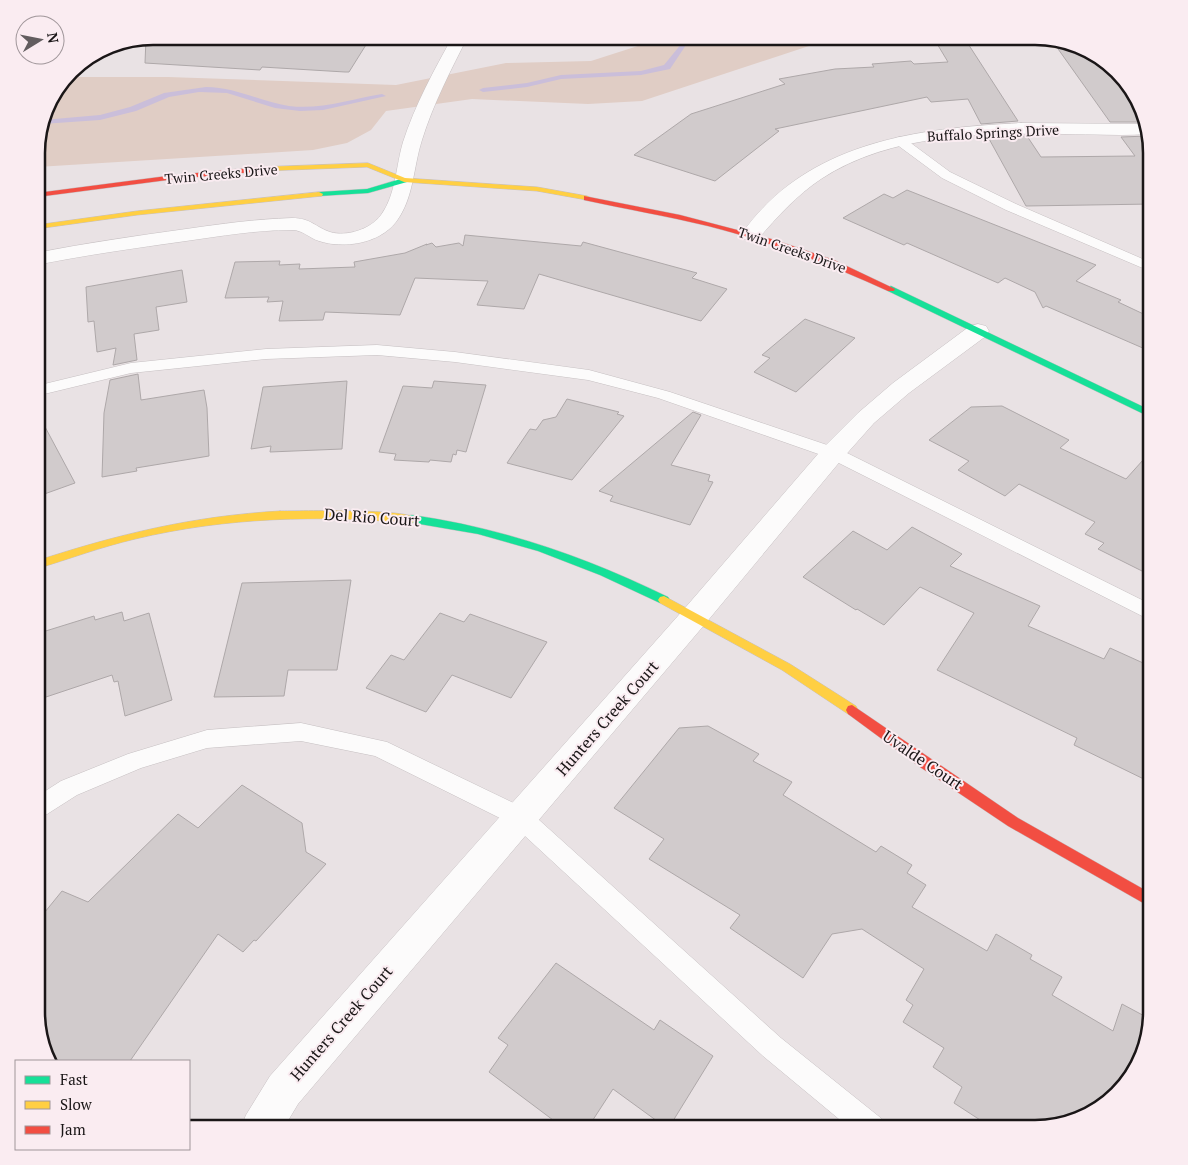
<svg xmlns="http://www.w3.org/2000/svg" width="1188" height="1165" viewBox="0 0 1188 1165" font-family="'PT Serif',serif">
	<rect width="100%" height="100%" fill="#e9e2e4"/>
	<path fill="#e0cdc5" d="M669 36H871L815 44 642 101 588 104 472 99 386 111 371 130 347 143 313 150 37 167V145L48 101 67 77H168L396 85 506 63 591 61Z
		M989 36H1043L1087 48 1086 53 1013 42Z"/>
	<g fill="none" stroke-linecap="round" stroke-linejoin="round">
		<path fill="#cabeda" fill-rule="evenodd" d="M693 36H702L686 45 670 69 641 75 561 79 527 87 483 92 479 90 483 88 527 83 561 75 641 71 664 65 682 43Z
			M206 87C236 87 261 102 289 106 321 110 351 99 382 94L386 96 323 110 300 111 275 108 227 93 199 92 169 97 136 111 100 120 42 124 43 120 100 115 130 107 164 93Z"/>
	</g>
	<path fill="#d1cbcc" stroke="#aea8a9" d="M152 36 270 38 271 36H293L369 40 349 72H345L262 67 260 70 145 63 146 38Z
		M946 36H963L1018 121 981 124 968 99 931 102 927 97 775 129 779 131 715 181 634 155 691 114 785 84 779 79 835 69 874 67 872 64 911 61 914 64 948 62 936 42Z
		M1051 39 1087 48 1123 76 1143 108 1146 122H1110Z
		M1027 136 1041 157 1135 156 1121 137 1148 136 1152 152V204L1026 206 988 137Z
		M907 190 1096 265 1076 281 1121 300 1118 302 1152 318V352L1046 306 1043 308 1035 292 1005 278 998 283 907 243 904 245 843 218 884 194 893 198Z
		M465 235 581 246 583 242 697 273 692 278 727 289 701 321 539 274 524 309 477 305 488 281 415 278 400 315 325 312 323 320 279 321 283 301 267 302 269 297 225 298 235 262 280 261 279 265 300 264 299 269 355 267 354 262 405 253 427 244 426 245 432 243 436 247 459 243 463 246Z
		M182 270 187 302 156 307 159 330 134 334 137 360 113 365 116 348 97 352 94 321 88 322 86 287Z
		M805 319 855 338 796 392 754 372 770 358 762 355Z
		M138 374 141 400 204 390 207 408 209 456 136 468 137 471 102 477 104 413 110 380Z
		M347 381 342 449 270 452 271 446 251 449 263 387Z
		M434 381 486 385 466 452 457 450 456 455 453 454 451 462 430 460 429 462 394 460 396 454 379 452 403 386 432 388Z
		M567 399 619 412 617 414 624 416 572 480 507 463 530 429 536 430 543 420 556 417Z
		M1002 406 1069 440 1060 448 1126 479 1152 450V576L1098 549 1104 543 1085 534 1095 522 1019 484 1005 496 958 470 969 461 929 440 971 407Z
		M36 410 75 483 36 497Z
		M693 412 701 415 671 465 710 475 708 481 713 482 690 525 610 501 613 496 599 491Z
		M912 527 962 554 950 566 1040 606 1028 626 1104 659 1110 648 1152 667V783L1074 745 1077 738 937 670 974 613 920 587 884 625 857 609 856 610 803 577 853 531 887 550Z
		M351 580 337 670H288L284 696 214 697 242 583Z
		M122 612 124 621 149 613 172 700 125 716 118 681 114 682 112 675 43 698 36 660V634L94 616 95 620Z
		M440 613 464 622 470 614 547 642 511 698 452 675 426 712 366 688 391 655 404 660Z
		M708 726 759 754 753 761 792 782 783 795 876 852 881 846 912 865 907 873 926 885 912 907 987 951 996 934 1032 955 1030 959 1062 977 1052 995 1113 1031 1122 1004 1150 1019 1143 1057 1112 1100 1080 1120 1036 1129H994L954 1103 962 1087 933 1067 944 1048 903 1022 913 1005 906 1000 924 969 862 929 832 934 803 978 730 928 740 915 649 859 664 839 614 808 679 728Z
		M242 785 302 823 306 852 326 864 256 941 254 940 243 952 218 934 130 1061H48L45 1057 36 1013V923L62 891 88 902 178 814 198 828Z
		M556 963 654 1030 660 1020 713 1056 668 1129 613 1089 587 1129H565L489 1072 508 1045 498 1038Z"/>
	<g fill="none" stroke-linecap="round" stroke-linejoin="round">
		<defs>
			<path id="lane" d="M900 137 904 138 950 172 1016 204 1152 263V272L1006 210 942 178 896 144 894 141 896 138Z
				M377 345 455 352 589 370 670 392 839 449 1152 605V621L827 457 658 398 588 380 455 362 377 355 266 359 131 373 36 396V386L131 363 266 349Z
				M301 723 387 742 528 810 781 1038 882 1119 885 1129H851L763 1056 512 824 375 756 301 741 207 748 141 768 77 795 44 816 36 819V797L61 781 128 754 207 730Z"/>
			<path id="street" d="M453 36H468C451 70 433 104 422 140 413 168 414 198 396 222 379 244 343 249 319 241 309 238 303 230 292 230 256 230 221 236 186 241 136 248 86 255 36 265V253C86 243 136 236 186 229 221 224 256 219 292 218 311 218 315 227 330 232 347 237 371 229 381 215 396 195 396 165 403 142 415 105 434 70 453 36Z
				M1021 123 1146 124 1148 134C1121 136 1092 134 1065 134 984 133 891 133 821 179 797 195 777 217 758 239L751 241 744 239 741 235C805 142 917 128 1021 123Z
				M978 324 986 326 989 331 986 336 909 393 874 423 842 459 705 624 298 1104 283 1129H240L246 1115 270 1076 685 608 824 447 858 413 893 383 970 326Z"/>
			<path id="fast" d="M404 178 408 180 407 182 368 193 319 196 315 194 319 192 367 189Z
				M891 286 1152 411V418L888 291 887 289Z
				M412 515C503 528 586 557 668 597L670 600 668 603H660L600 575 538 551 478 534 408 522 407 519 408 516Z"/>
			<path id="slow" d="M368 163 405 178 537 187 587 196 591 198 587 200 537 191 404 182 367 167 262 171 258 169 262 167Z
				M319 192 323 194 322 196 137 215 36 229V225L137 211Z
				M280 511C300 511 409 508 417 519L412 523C319 515 227 517 135 539 101 547 69 559 36 569V561C119 534 193 516 280 511Z
				M664 596 790 664 856 706 858 710 856 714 852 715 848 714 782 670 660 603 658 600 660 597Z"/>
			<path id="jam" d="M262 167 266 169 265 171 175 179 37 197V193L175 175Z
				M584 196 680 215 775 240 834 260 895 289 894 291H888C829 264 771 242 708 226 667 216 625 209 584 200Z
				M852 705 1018 818 1152 894V908L1008 826 920 767 848 714 846 710 848 706Z"/>
		</defs>
		<use href="#lane" stroke="#c6c0c2" stroke-width="1"/>
		<use href="#street" stroke="#c6c0c2" stroke-width="1"/>
		<use href="#fast" stroke="#c6c0c2" stroke-width="1"/>
		<use href="#slow" stroke="#c6c0c2" stroke-width="1"/>
		<use href="#jam" stroke="#c6c0c2" stroke-width="1"/>
		<use href="#lane" fill="#fcfbfb" fill-rule="evenodd"/>
		<use href="#street" fill="#fcfbfb" fill-rule="evenodd"/>
		<use href="#fast" fill="#16e098" fill-rule="evenodd"/>
		<use href="#slow" fill="#ffcf43" fill-rule="evenodd"/>
		<use href="#jam" fill="#f24e42" fill-rule="evenodd"/>
	</g>
	<g text-anchor="middle" stroke-width="4" stroke-linejoin="round" paint-order="stroke">
		<g font-size="14" fill="#1a1617" stroke="#faecf1">
			<text transform="translate(993 133) rotate(-3)" y="5">Buffalo Springs Drive</text>
			<text transform="translate(221 174) rotate(-5)" y="5">Twin Creeks Drive</text>
			<text transform="translate(792 250) rotate(19)" y="5">Twin Creeks Drive</text>
		</g>
		<g font-size="16" fill="#1a1617" stroke="#faecf1">
			<text transform="translate(372 517) rotate(4)" y="6">Del Rio Court</text>
			<text transform="translate(607 718) rotate(-49)" y="6">Hunters Creek Court</text>
			<text transform="translate(923 760) rotate(34)" y="6">Uvalde Court</text>
			<text transform="translate(341 1023) rotate(-49)" y="6">Hunters Creek Court</text>
		</g>
	</g>
	<path d="M0 0H1188V1165H0ZM153 45H1035A108 108 0 0 1 1143 153V1012A108 108 0 0 1 1035 1120H153A108 108 0 0 1 45 1012V153A108 108 0 0 1 153 45Z" fill="#faecf1" fill-rule="evenodd"/>
	<path fill="none" stroke="#1a1617" stroke-width="2.5" d="M153 45H1035A108 108 0 0 1 1143 153V1012A108 108 0 0 1 1035 1120H153A108 108 0 0 1 45 1012V153A108 108 0 0 1 153 45Z"/>
	<rect x="15" y="1060" width="175" height="90" fill="#faecf1" stroke="#a0969a"/>
	<rect x="25" y="1076" width="25" height="8" fill="#16e098" stroke="#a0969a"/>
	<text x="60" y="1085" font-size="15" fill="#1a1617">Fast</text>
	<rect x="25" y="1101" width="25" height="8" fill="#ffcf43" stroke="#a0969a"/>
	<text x="60" y="1110" font-size="15" fill="#1a1617">Slow</text>
	<rect x="25" y="1126" width="25" height="8" fill="#f24e42" stroke="#a0969a"/>
	<text x="60" y="1135" font-size="15" fill="#1a1617">Jam</text>
	<g transform="translate(40 40) rotate(80)"><circle r="24" fill="#faecf1" stroke="#a0969a"/>
	<path d="M0-4L9 19L0 12L-9 19Z" fill="#625d5f"/>
	<text y="-8" font-size="14" font-weight="bold" text-anchor="middle" fill="#1a1617">N</text>
	</g>
</svg>
